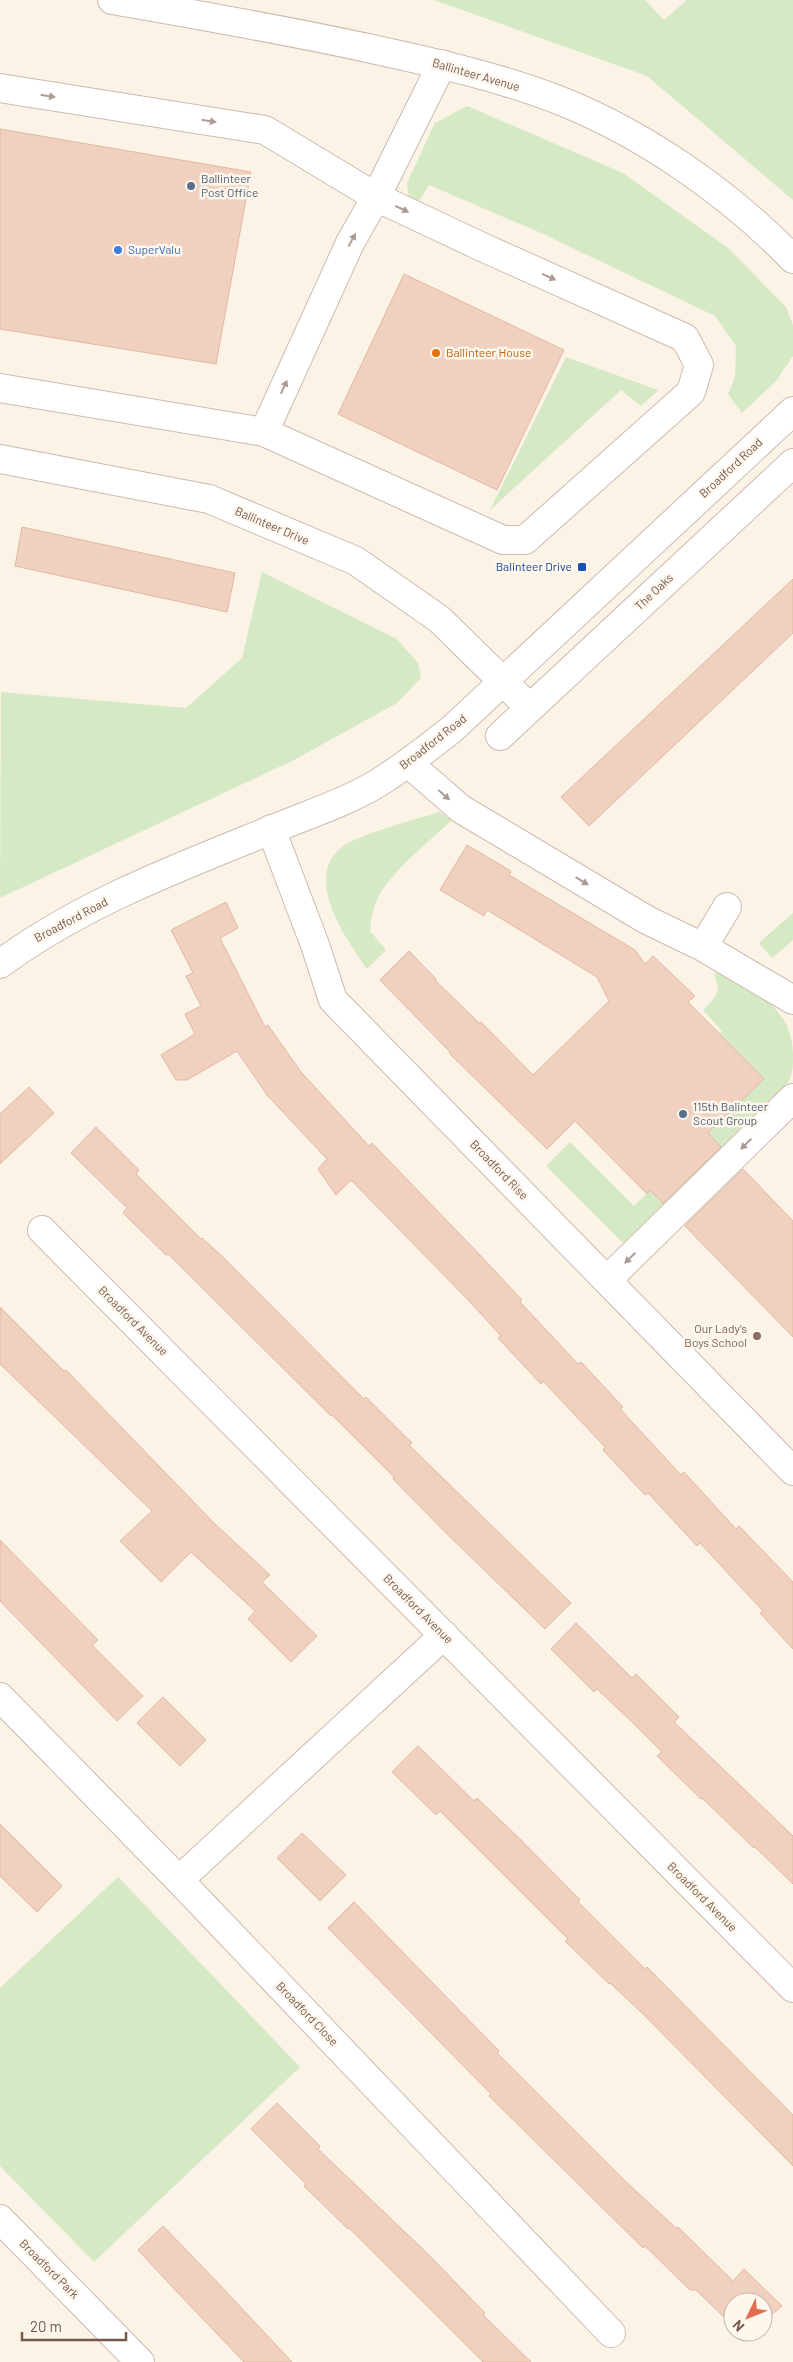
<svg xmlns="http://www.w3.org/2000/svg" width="793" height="2362" viewBox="0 0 793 2362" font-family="Barlow,sans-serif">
	<rect width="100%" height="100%" fill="#fcf3e7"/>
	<path fill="#d5e9c5" d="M434 0H645L664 20 687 0H793V200L647 76Z
		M467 106 623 173 728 248 786 307 793 325V356L776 381 742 413 728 394 735 377 736 346 715 316 541 233 429 185 417 204 409 200 407 183 435 123Z
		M566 357 658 390 641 406 621 390 490 510Z
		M262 572 397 639 418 663 421 678 397 703 294 760 0 898 1 692 186 708 242 658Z
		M439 812 452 820C429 842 396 867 380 894 373 905 371 919 370 931L386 950 367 969C347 940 302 878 342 847 359 834 415 820 439 812Z
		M793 913V940L772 958 759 943Z
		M717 971C755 992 793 1007 793 1056 793 1068 793 1075 786 1085L623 1243 546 1166 570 1142 634 1206 761 1082 717 1036 722 1031 703 1010C714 1000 723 992 714 976Z
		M118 1877 300 2067 94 2262 0 2166V1988Z"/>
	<path fill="#f0d1bf" stroke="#e2b7a0" d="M0 129 251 172 216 364 0 329Z
		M404 274 564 350 497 490 338 414Z
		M22 527 235 573 227 612 15 566Z
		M793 579V633L589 826 561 797Z
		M467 845 511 871 509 875 635 950 645 964 653 956 695 996 688 1002 764 1079 708 1133 721 1147 663 1203 650 1190 647 1194 575 1121 547 1149 449 1053 450 1052 380 980 409 951 436 979 435 980 479 1023 481 1022 533 1075 609 1001 597 977 487 910 484 916 440 890Z
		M226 902 238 928 220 938 265 1027 268 1025 301 1072 369 1146 372 1143 479 1254 522 1300 520 1302 578 1364 581 1362 623 1407 620 1409 681 1475 684 1472 736 1529 739 1526 793 1582V1649L760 1613 763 1611 700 1543 697 1546 648 1493 645 1495 603 1450 605 1447 543 1381 541 1384 498 1338 501 1336 472 1304 351 1180 336 1195 318 1169 327 1159 267 1095 237 1051 187 1080H176L161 1055 195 1034 185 1014 201 1006 186 976 193 973 171 930Z
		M29 1087 54 1113 0 1164V1114Z
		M96 1127 139 1170 136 1174 201 1239 202 1238 225 1259 364 1399 366 1397 412 1443 409 1445 571 1603 545 1629 447 1534 393 1479 394 1477 332 1415 331 1416 168 1254 166 1255 123 1213 127 1208 71 1153Z
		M743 1169 793 1221V1337L685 1226Z
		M0 1307 64 1371 66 1370 214 1523 270 1575 262 1582 317 1636 291 1662 248 1619 255 1611 191 1552 161 1582 120 1541 152 1511 0 1364Z
		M0 1540 98 1640 92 1645 143 1696 117 1721 0 1601Z
		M576 1623 632 1678 636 1674 679 1717 674 1722 793 1836V1884L755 1847 754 1848 702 1798 701 1799 657 1756 662 1752 632 1722 597 1689 594 1692 551 1649Z
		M163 1697 206 1740 180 1766 137 1723Z
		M418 1746 474 1801 477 1798 521 1840 580 1900 578 1902 645 1969 647 1967 793 2115V2166L643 2014 610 1983 609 1984 565 1941 568 1939 440 1811 436 1815 392 1772Z
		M0 1824 62 1886 37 1912 0 1876Z
		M302 1833 346 1875 320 1901 277 1858Z
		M354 1902 499 2051 497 2053 624 2180 676 2228 678 2227 733 2281 744 2269 782 2306 763 2322V2302H733V2326L696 2290H690L645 2246 643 2248 489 2096 491 2094 328 1928Z
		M277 2103 320 2146 318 2149 429 2255 485 2313 483 2315 531 2362H483L349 2228 348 2229 304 2186 306 2184 251 2129Z
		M163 2226 220 2285 292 2362H244L177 2292 138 2250Z"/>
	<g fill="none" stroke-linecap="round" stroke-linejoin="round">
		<defs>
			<path id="minor" d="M112 0C199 15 286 30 372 49 436 63 500 77 561 101 646 135 730 194 793 259
				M0 88 265 130 376 197 482 247 685 338 699 365 691 392 525 540H503L264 432 0 388
				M264 432 350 243 376 197 442 64
				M0 459 209 499 356 561 439 619 530 708
				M500 736 793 463
				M408 763 461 809 647 920 703 947 793 1000
				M271 829 315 945 333 1000 793 1471
				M703 947 727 907
				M0 964C81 904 177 868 271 830 306 815 345 803 378 783 404 767 428 748 452 729L793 411
				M42 1230 793 1988
				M607 1280 793 1098
				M0 1697 179 1880 611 2333
				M179 1880 444 1635
				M0 2219 140 2362"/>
		</defs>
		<use href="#minor" stroke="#cdbaad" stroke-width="30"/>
		<use href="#minor" stroke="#fff" stroke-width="28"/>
	</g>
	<defs><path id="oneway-solid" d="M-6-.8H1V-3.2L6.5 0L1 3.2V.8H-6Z" transform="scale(1.25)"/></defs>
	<g fill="#ac9b94">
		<use href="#oneway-solid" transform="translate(48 96) rotate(9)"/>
		<use href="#oneway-solid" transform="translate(209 121) rotate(9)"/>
		<use href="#oneway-solid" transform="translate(402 209) rotate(25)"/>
		<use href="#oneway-solid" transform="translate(352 240) rotate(-62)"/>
		<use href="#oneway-solid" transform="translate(549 277) rotate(24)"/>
		<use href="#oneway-solid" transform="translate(284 387) rotate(-65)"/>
		<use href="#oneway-solid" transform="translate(444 795) rotate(41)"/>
		<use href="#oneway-solid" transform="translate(582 881) rotate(31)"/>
		<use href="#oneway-solid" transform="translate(746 1144) rotate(136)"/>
		<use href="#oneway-solid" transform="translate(630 1258) rotate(136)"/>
	</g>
	<g fill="#5c6f8a" stroke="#fef7ed" stroke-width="2">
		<circle cx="191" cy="186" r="5"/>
		<circle cx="683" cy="1114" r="5"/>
	</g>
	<circle fill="#3f7fe0" stroke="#fef7ed" stroke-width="2" cx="118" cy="250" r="5"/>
	<circle fill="#e8710a" stroke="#fef7ed" stroke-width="2" cx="436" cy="353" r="5"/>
	<rect fill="#1a4fb4" stroke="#fef7ed" stroke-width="2" x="577" y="562" width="10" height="10" rx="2.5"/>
	<circle fill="#8d6e63" stroke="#fef7ed" stroke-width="2" cx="757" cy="1336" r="5"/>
	<g text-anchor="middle" stroke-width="5" stroke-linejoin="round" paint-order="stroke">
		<g font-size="12" fill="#75594c" stroke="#fef7ed">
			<text transform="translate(476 75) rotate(16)" y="4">Ballinteer Avenue</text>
			<text transform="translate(731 468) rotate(-43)" y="4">Broadford Road</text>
			<text transform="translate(272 526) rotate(23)" y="4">Ballinteer Drive</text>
			<text transform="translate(654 592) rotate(-43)" y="4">The Oaks</text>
			<text transform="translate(433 742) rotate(-38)" y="4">Broadford Road</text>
			<text transform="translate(71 920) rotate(-28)" y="4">Broadford Road</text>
			<text transform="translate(499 1170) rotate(46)" y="4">Broadford Rise</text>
			<text transform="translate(133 1321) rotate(45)" y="4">Broadford Avenue</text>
			<text transform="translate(418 1609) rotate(45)" y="4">Broadford Avenue</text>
			<text transform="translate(702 1897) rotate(45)" y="4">Broadford Avenue</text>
			<text transform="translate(307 2014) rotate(46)" y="4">Broadford Close</text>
			<text transform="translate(49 2269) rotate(45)" y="4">Broadford Park</text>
		</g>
		<g font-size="12" fill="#4e5e75" stroke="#fef7ed" text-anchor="start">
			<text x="201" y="183">Ballinteer<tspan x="201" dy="14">Post Office</tspan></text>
			<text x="693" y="1111">115th Balinteer<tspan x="693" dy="14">Scout Group</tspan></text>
		</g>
		<g font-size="12" fill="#366cbe" stroke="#fef7ed" text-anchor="start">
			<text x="128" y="254">SuperValu</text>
		</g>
		<g font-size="12" fill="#c56008" stroke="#fef7ed" text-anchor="start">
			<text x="446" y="357">Ballinteer House</text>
		</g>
		<g font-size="12" fill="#164399" stroke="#fef7ed" text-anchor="end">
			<text x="572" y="571">Balinteer Drive</text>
		</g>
		<g font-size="12" fill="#785e54" stroke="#fef7ed" text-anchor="end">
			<text x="747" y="1333">Our Lady's<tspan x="747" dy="14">Boys School</tspan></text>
		</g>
	</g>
	<g transform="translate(748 2317) rotate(227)"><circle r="24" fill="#fef7ed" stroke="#c7b8ad"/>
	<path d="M0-4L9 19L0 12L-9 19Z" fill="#e16c50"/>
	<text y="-8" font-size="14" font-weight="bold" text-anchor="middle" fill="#75594c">N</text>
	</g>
	<path d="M22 2332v8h104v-8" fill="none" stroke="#75594c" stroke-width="2.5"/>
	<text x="30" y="2332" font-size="15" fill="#75594c" stroke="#fef7ed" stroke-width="4" paint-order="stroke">20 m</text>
</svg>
